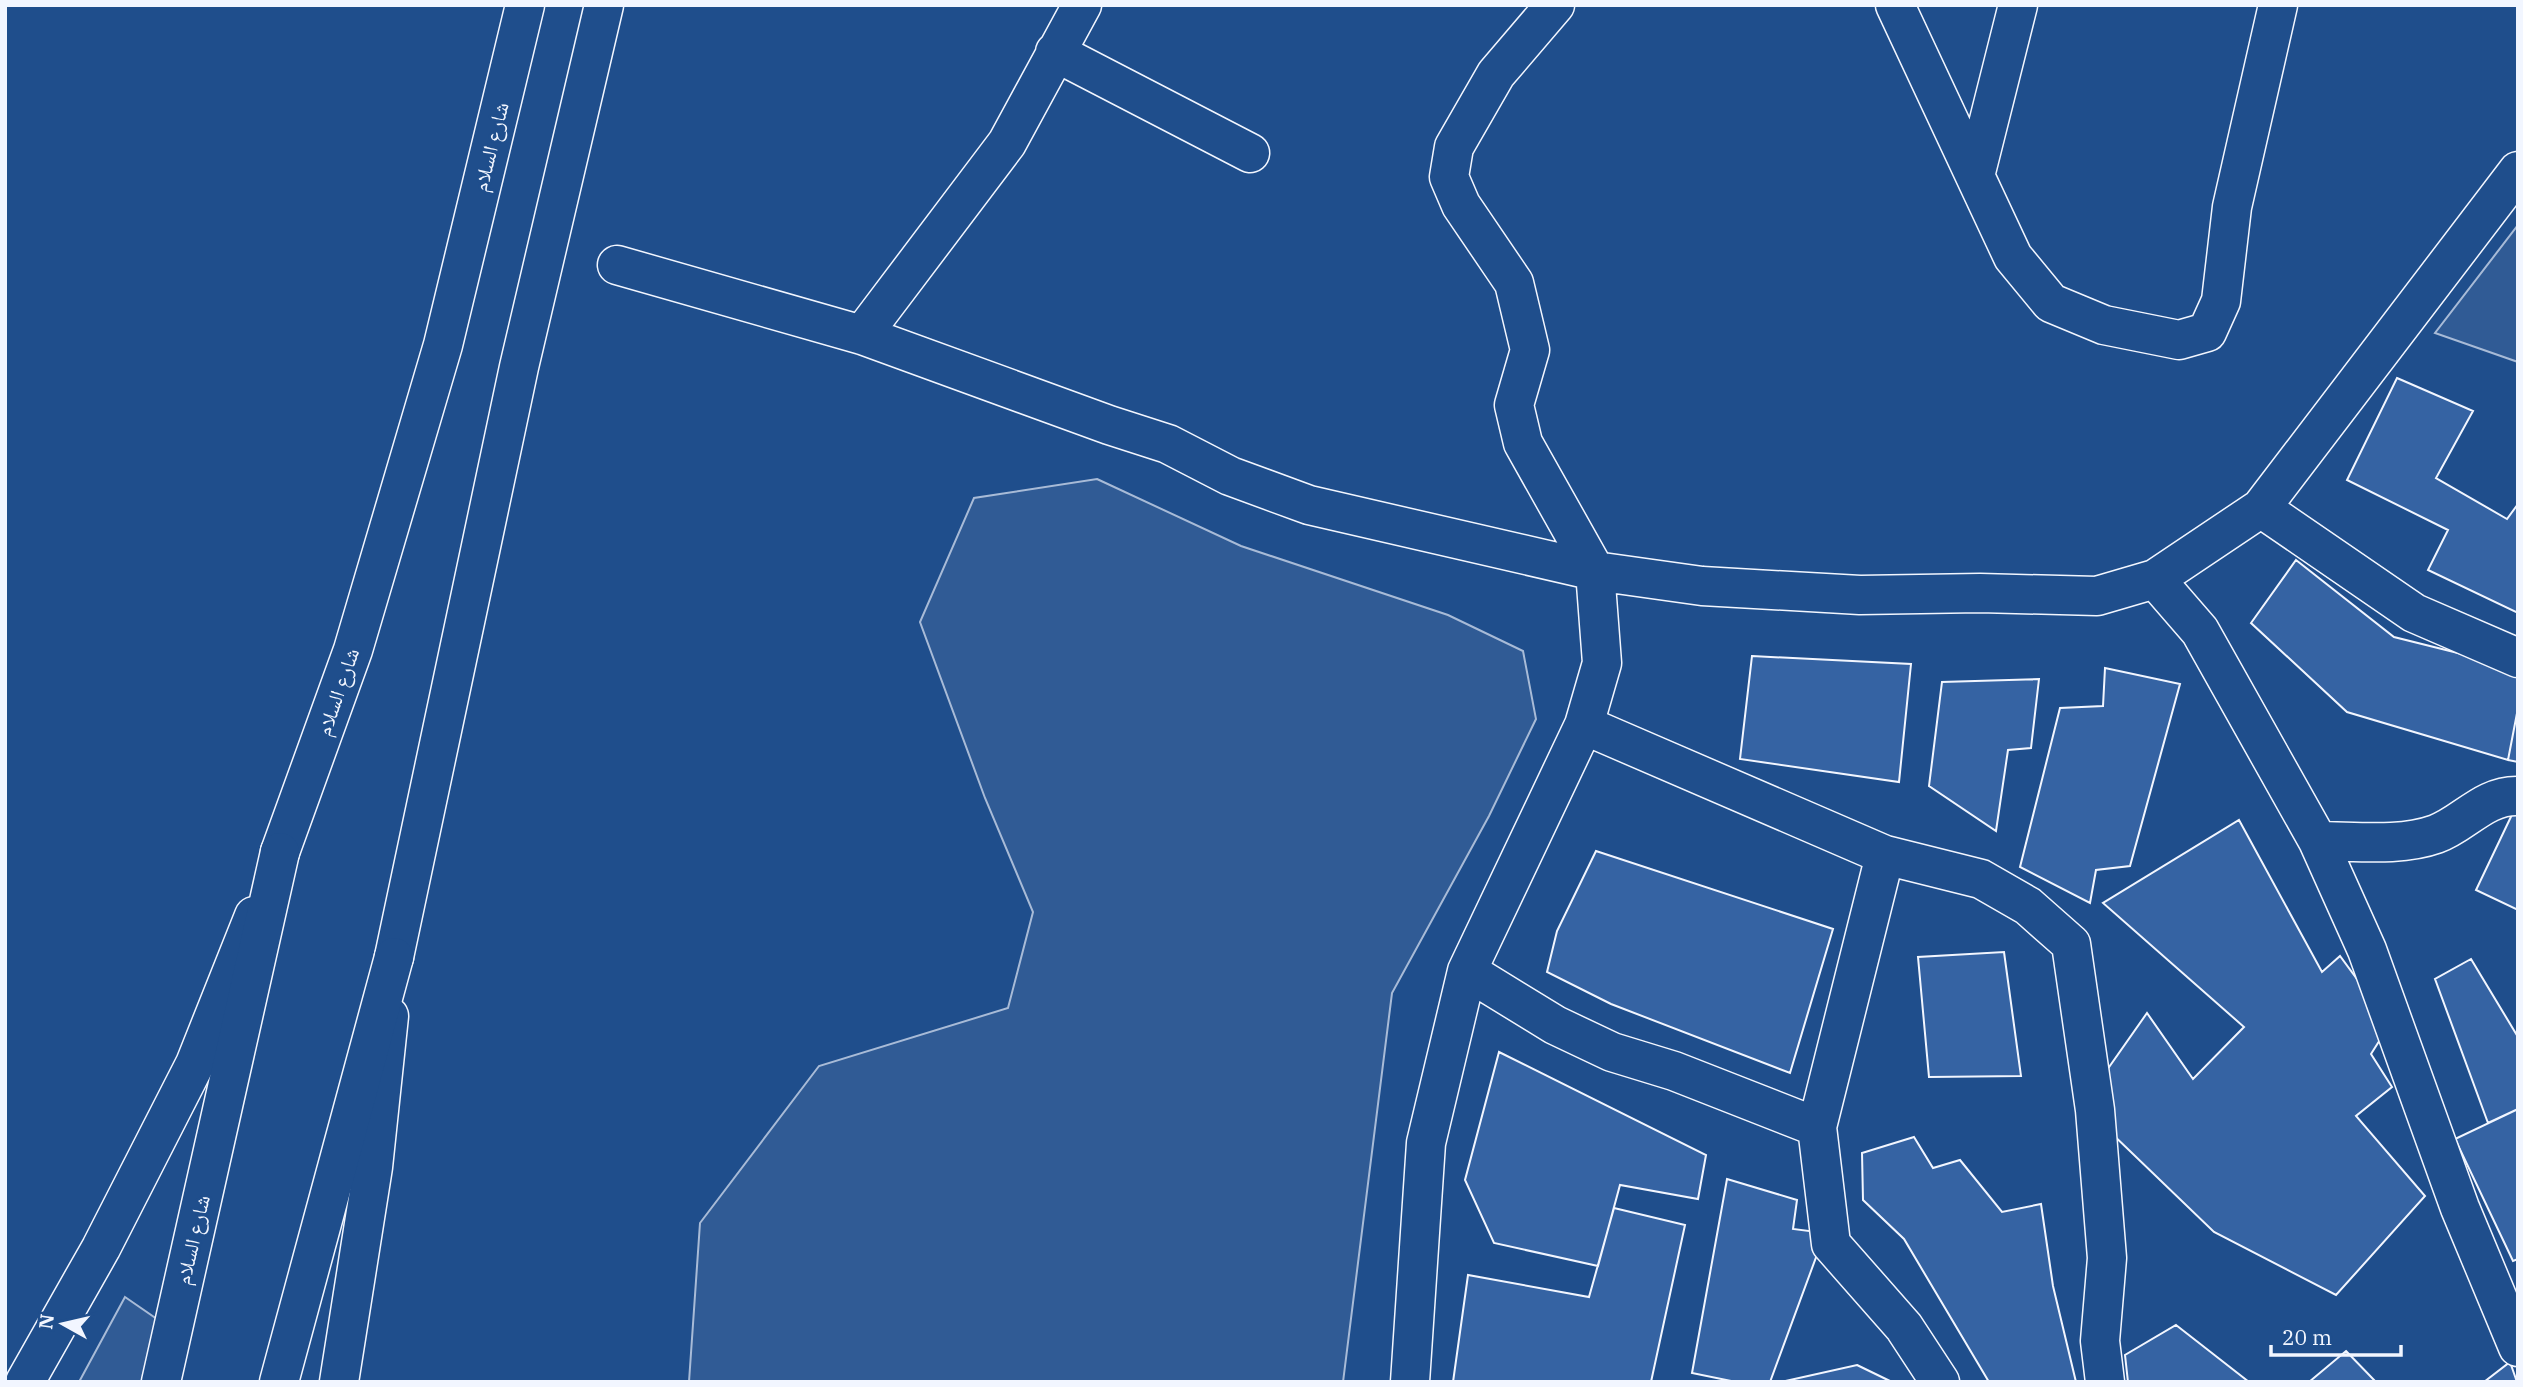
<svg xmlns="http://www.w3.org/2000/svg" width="2523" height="1387" viewBox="0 0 2523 1387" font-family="'IBM Plex Serif','Noto Naskh Arabic',serif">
	<rect width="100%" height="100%" fill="#1f4e8c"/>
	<path fill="#305b95" stroke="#a8bbd7" stroke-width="2" d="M2518 225V362L2435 333Z
		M1097 479 1241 546 1448 615 1523 651 1536 719 1489 816 1392 993 1343 1382H689L700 1223 819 1066 1008 1008 1033 912 985 798 920 622 974 498Z
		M125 1297 167 1326 153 1382H79Z"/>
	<path fill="#3563a3" stroke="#f2f6ff" stroke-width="2" d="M2397 378 2473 411 2436 478 2507 519 2518 504V613L2428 570 2448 530 2347 480Z
		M2296 560 2394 637 2518 668V708L2508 760 2347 712 2251 623Z
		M1752 656 1911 664 1899 782 1740 759Z
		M2105 668 2180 684 2130 866 2096 870 2090 903 2020 867 2060 708 2103 706Z
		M2039 679 2031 748 2008 750 1996 831 1929 786 1942 682Z
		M2518 708V762L2508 760Z
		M2518 802V910L2476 890Z
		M2239 820 2322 972 2340 956 2390 1024 2371 1054 2392 1087 2356 1116 2425 1196 2336 1295 2214 1232 2106 1128 2100 1080 2147 1013 2193 1079 2244 1027 2103 903Z
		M1596 851 1833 929 1790 1073 1611 1004 1547 972 1557 931Z
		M2004 952 2021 1076 1929 1077 1918 957Z
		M2471 959 2518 1037V1109L2488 1123 2435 979Z
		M1499 1052 1706 1155 1698 1199 1620 1185 1598 1266 1494 1243 1465 1180Z
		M2518 1109V1259L2513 1261 2455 1139Z
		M1914 1137 1933 1168 1960 1160 2002 1212 2041 1204 2053 1286 2076 1382H1989L1904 1239 1863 1200 1862 1153Z
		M1727 1179 1797 1200 1793 1229 1825 1233 1770 1382H1736L1692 1373Z
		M1614 1208 1685 1225 1651 1382H1453L1468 1275 1589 1297Z
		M2176 1325 2249 1382H2128L2125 1355Z
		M2346 1351 2376 1382H2309Z
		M2510 1362 2517 1382H2484Z
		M1857 1365 1892 1382H1781Z"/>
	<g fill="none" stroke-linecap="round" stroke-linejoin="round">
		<defs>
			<path id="minor" d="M1895 5 2013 257 2051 303 2104 325 2179 340 2207 332 2221 301 2232 207 2278 5
				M1055 52 1250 153
				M1975 176 2018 5
				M617 265 862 335 1109 425 1168 444 1230 476 1309 505 1595 571 1702 586 1860 595 1980 593 2097 596 2155 579 2200 631 2318 841 2367 950 2460 1208 2518 1347
				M862 335 1007 143 1082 5
				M2261 508 2414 613 2518 658
				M2155 579 2261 508 2518 171
				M1584 725 1885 855 1981 879 2028 906 2071 944 2095 1110 2107 1258 2100 1341 2105 1382
				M2318 841C2355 841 2400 847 2436 834 2464 824 2484 795 2518 796
				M1885 855 1817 1127 1831 1244 1904 1327 1940 1382
				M1467 971 1555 1025 1612 1052 1674 1071 1817 1127
				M25 1382 101 1248 195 1064 254 916
				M339 1382 373 1167 389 1016
				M1410 1382 1426 1143 1467 971 1584 725 1602 663 1595 571 1523 443 1514 405 1530 350 1514 283 1461 205 1449 177 1454 147 1496 74 1555 5"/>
			<path id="major" d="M280 852 353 650 443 345 525 5
				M394 957 519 367 604 5"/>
			<path id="highway" d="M161 1382 280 852
				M279 1382 394 957"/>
		</defs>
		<use href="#minor" stroke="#f2f6ff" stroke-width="41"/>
		<use href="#major" stroke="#f2f6ff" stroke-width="41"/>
		<use href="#highway" stroke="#f2f6ff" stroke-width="41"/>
		<use href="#minor" stroke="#1f4e8c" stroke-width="38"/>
		<use href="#major" stroke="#1f4e8c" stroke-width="38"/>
		<use href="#highway" stroke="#1f4e8c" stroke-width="38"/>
	</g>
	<g text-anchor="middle" stroke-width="5" stroke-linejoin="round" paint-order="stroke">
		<g font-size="21" fill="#f2f6ff" stroke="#1f4e8c">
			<text transform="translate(491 147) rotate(-76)" y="7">شارع السلام</text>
			<text transform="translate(338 692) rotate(-71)" y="7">شارع السلام</text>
			<text transform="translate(193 1240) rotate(-77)" y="7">شارع السلام</text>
		</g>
	</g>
	<rect width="2523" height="1387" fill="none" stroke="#f2f6ff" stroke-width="14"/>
	<g transform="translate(63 1324) rotate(278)" stroke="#1f4e8c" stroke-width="5" paint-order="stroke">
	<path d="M0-5L12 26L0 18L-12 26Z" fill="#f2f6ff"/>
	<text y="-10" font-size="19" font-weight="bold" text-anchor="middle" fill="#f2f6ff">N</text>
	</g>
	<path d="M2271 1345v10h130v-10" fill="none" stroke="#f2f6ff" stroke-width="3.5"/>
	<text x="2282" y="1345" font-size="21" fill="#f2f6ff" stroke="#1f4e8c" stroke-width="5" paint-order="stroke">20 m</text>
</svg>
